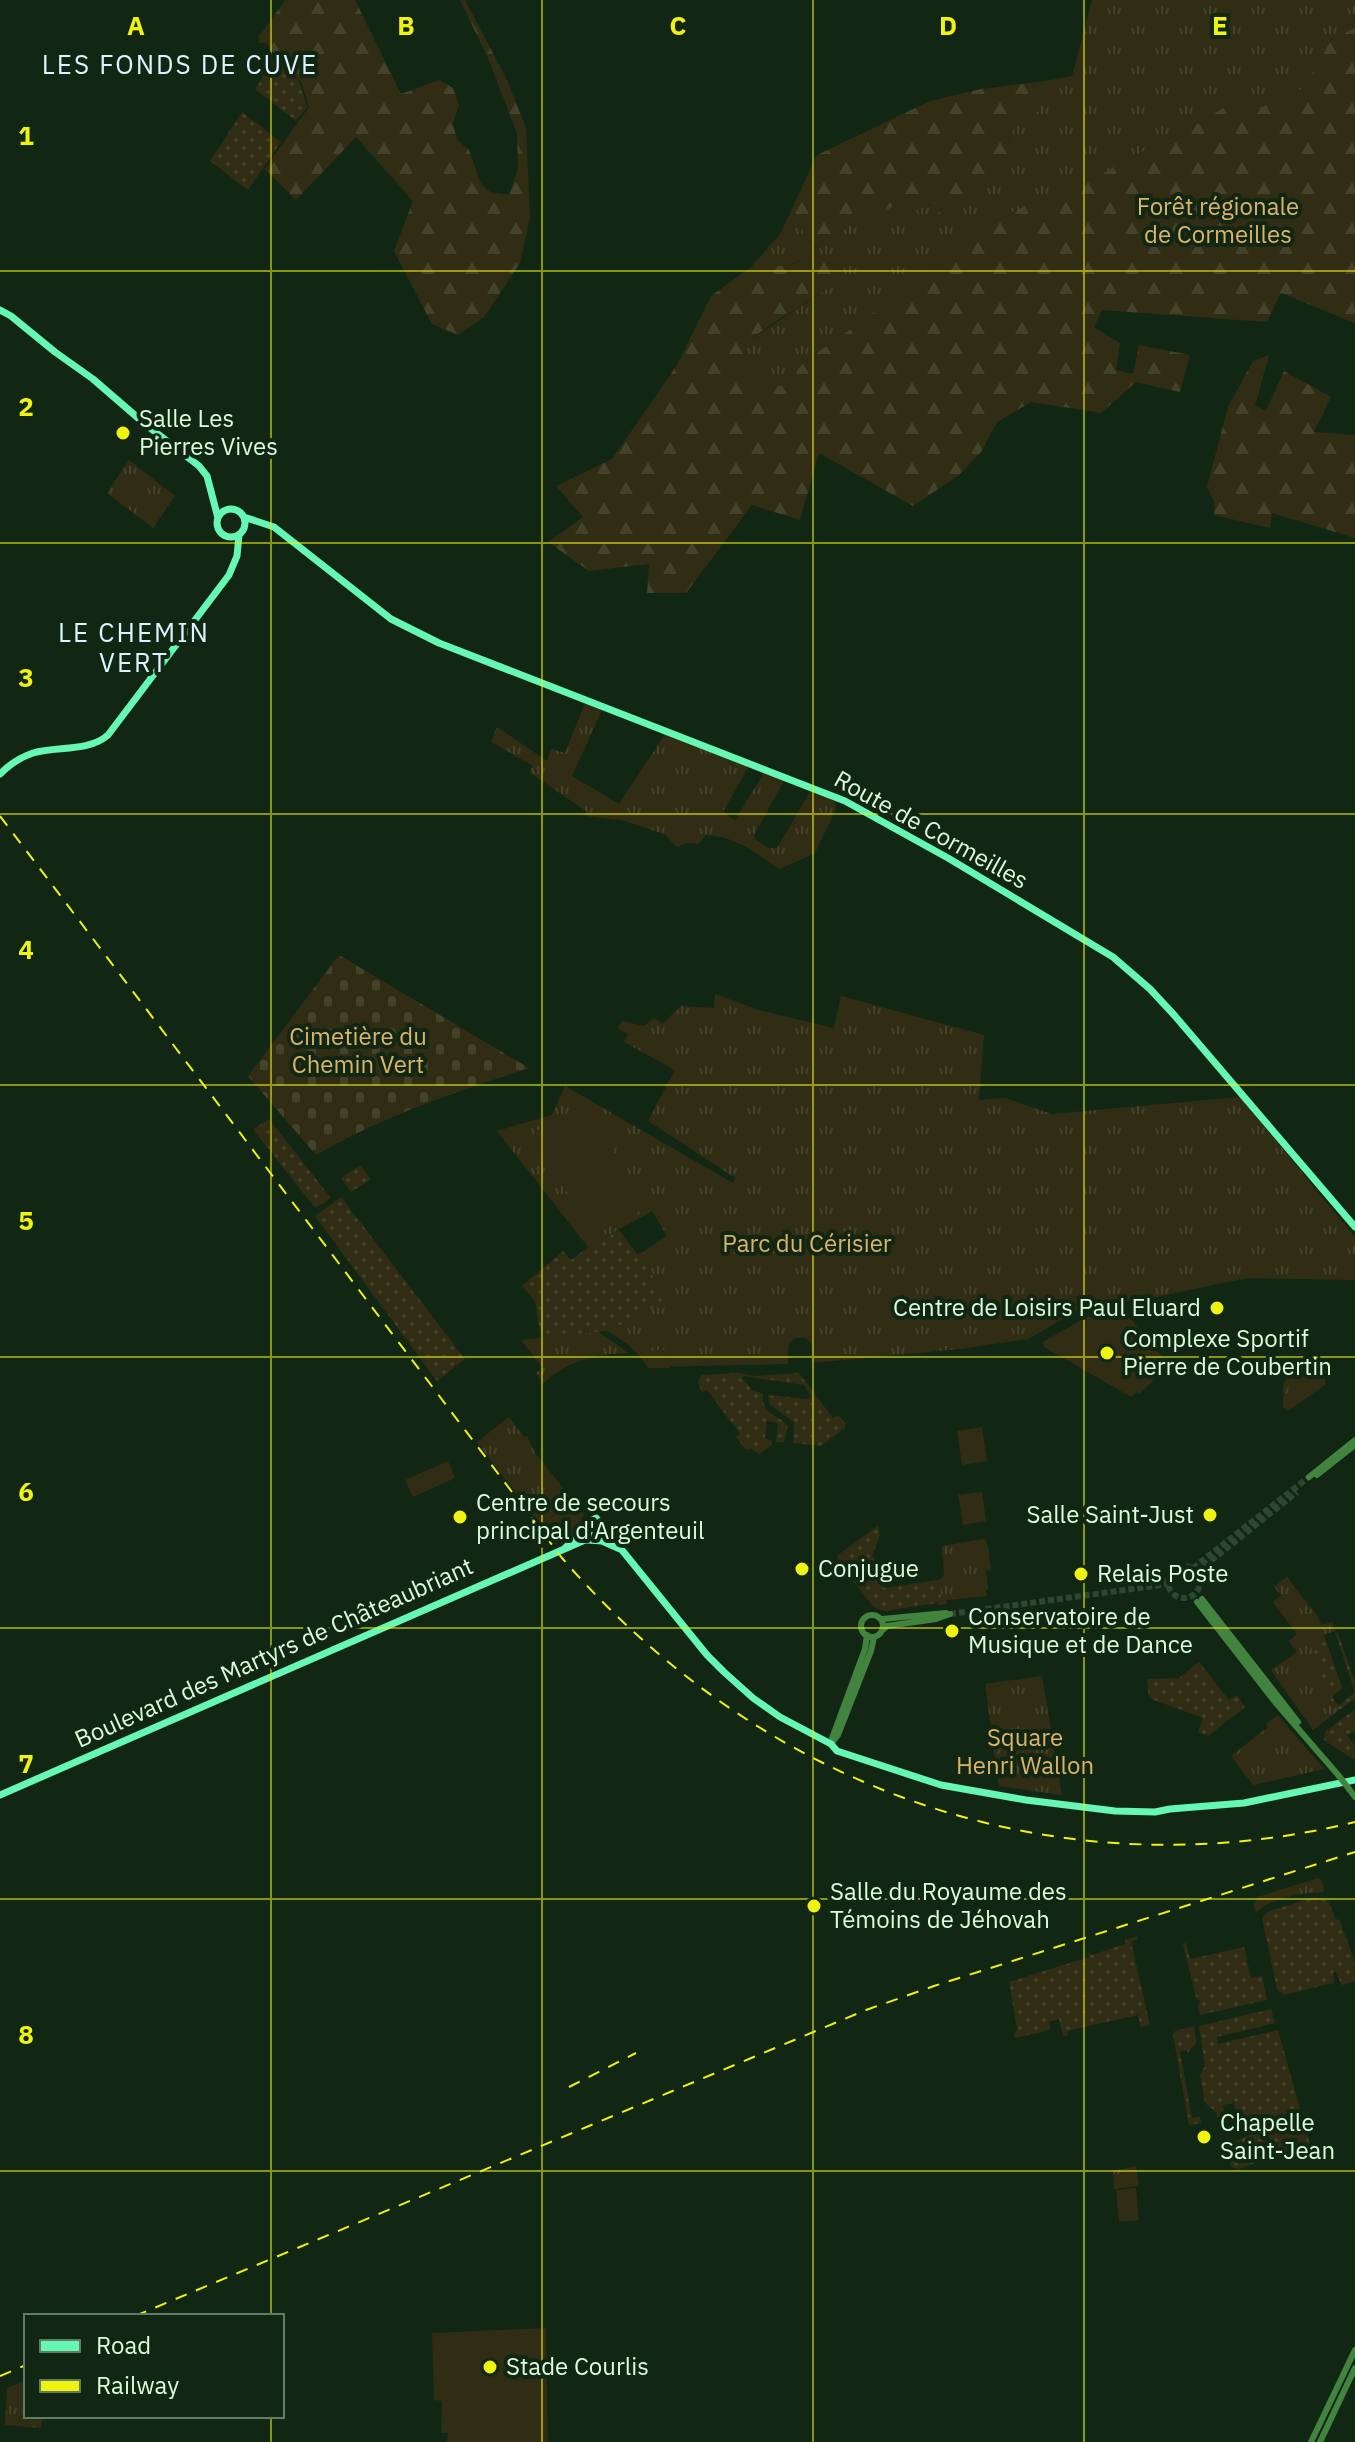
<svg xmlns="http://www.w3.org/2000/svg" width="1355" height="2442" viewBox="0 0 1355 2442" font-family="'IBM Plex Sans',sans-serif">
	<defs>
		<pattern id="grass-tufts" width="24" height="20" patternUnits="userSpaceOnUse" patternTransform="scale(2)"><rect width="24" height="20" fill="#312d14"/><path d="M3 7l-1-3M5 7V3M7 7l1-3M15 17l-1-3M17 17v-4M19 17l1-3" fill="none" stroke="#44422a"/></pattern>
		<pattern id="forest-firs" width="22" height="20" patternUnits="userSpaceOnUse" patternTransform="scale(2)"><rect width="22" height="20" fill="#312d14"/><path d="M5 1l3.5 6h-7zM16 11l3.5 6h-7z" fill="#44422a"/></pattern>
		<pattern id="cemetery-stones" width="16" height="16" patternUnits="userSpaceOnUse" patternTransform="scale(2)"><rect width="16" height="16" fill="#312d14"/><path d="M2 7V4a2 2 0 0 1 4 0v3zM10 15v-3a2 2 0 0 1 4 0v3z" fill="#44422a"/></pattern>
		<pattern id="garden-dots" width="8" height="8" patternUnits="userSpaceOnUse" patternTransform="scale(2)"><rect width="8" height="8" fill="#312d14"/><path d="M2 2h.1M6 6h.1" fill="none" stroke="#44422a" stroke-width="1.8" stroke-linecap="round"/></pattern>
	</defs>
	<rect width="100%" height="100%" fill="#112713"/>
	<path fill="url(#grass-tufts)" d="M1092 0H1355V28L1332 38 1304 88 1262 108 1238 103 1230 104 1185 131 1151 147 1074 189 1026 205 976 232 925 276 807 360 796 383 763 388 746 385 743 374 747 342 830 287 835 281V272L817 253C791 263 786 273 760 257L780 234 791 211 811 245 817 248 852 224H859L898 203 912 211 940 201 946 202 945 206 936 215 937 219 958 202 980 192 1010 145C1007 126 1023 119 1038 111L1046 81 1072 76Z
		M129 460 175 496 153 528 107 493Z
		M585 703 602 710 572 776 619 804 665 734 749 766 723 812 735 820 765 771 785 779 754 835 755 839 769 848H777L811 790 835 801 836 809 815 853 780 869C754 852 737 837 706 835L698 844 687 843 677 847 664 834 622 820 586 816V811L529 772 533 766 491 742 497 727 547 761 551 749 565 753Z
		M715 994 758 1010 834 1028 841 996 984 1035 979 1100 1005 1098 1052 1114 1240 1097 1355 1237V1280L1247 1278 1151 1298 1086 1306 1028 1339 960 1349 812 1363 811 1343 806 1338H794L788 1346V1364L650 1367 629 1345 607 1331 663 1305 643 1252 667 1236 652 1211 588 1247 497 1131 552 1115 565 1086 733 1183 735 1178 648 1121 675 1070 624 1042 628 1034 617 1028 622 1021 644 1026 654 1018 662 1024 681 1006 714 1008Z
		M598 1332 629 1353C595 1354 568 1360 543 1384L536 1373 543 1368 521 1340Z
		M1299 1375H1325V1385L1287 1411 1283 1407V1385L1287 1378Z
		M509 1417 524 1437 527 1436 535 1453 584 1514C583 1532 570 1538 555 1544L477 1442Z
		M984 1539 987 1542 991 1570 986 1571 988 1589 986 1590 987 1596 947 1600V1604L937 1605 942 1599 939 1580 944 1576 942 1546Z
		M1287 1577 1318 1617 1321 1625 1332 1622 1335 1631 1324 1635 1316 1642 1329 1698 1339 1710 1313 1730 1271 1670 1297 1652 1289 1641 1297 1634 1273 1602 1281 1595 1274 1587Z
		M1042 1676 1062 1795 999 1786 985 1684Z
		M1278 1715 1324 1769 1253 1785 1231 1756 1268 1727 1266 1724Z
		M1318 1878 1322 1881 1324 1892C1303 1892 1270 1898 1256 1913L1254 1905 1258 1897Z
		M1136 2166 1139 2186 1114 2189 1113 2171Z
		M26 2380V2416H42L41 2428 5 2425 7 2388Z"/>
	<path fill="url(#forest-firs)" d="M285 0H355L401 94 439 80 453 88 459 105 453 123 457 140 469 150 480 182 490 192 509 195 518 168 517 133 488 58 460 0H465L507 80 526 128 530 217 520 263 484 317 458 335 432 324 394 251 413 201 356 137 296 200 265 169 309 107 301 82 286 69 266 43H260L258 38Z
		M1355 28V323L1281 293 1267 322 1102 310 1094 327 1120 343 1116 370 1133 374 1139 345 1190 355 1180 392 1136 382 1101 413 1031 402 997 422 981 452 959 475 913 506 819 453 800 520 752 505 686 593H647L649 564 589 571 548 542 583 517 556 486 612 459 677 365 711 296 751 267 760 257C786 273 791 264 817 253L835 272V281L830 287 770 325 747 342 743 374 746 384 764 388 796 383 797 370 807 360 925 276 976 232 1026 205 1074 189 1151 147 1185 131 1230 104 1238 103 1262 107 1304 88 1332 38Z
		M1046 81 1038 111C1025 122 1006 124 1010 145L1015 148 1016 155 980 192 958 202 937 219 936 215 945 206 946 202C940 201 919 207 915 211L907 210 898 204 859 224H852L819 248 811 245 791 211 817 155 930 101 981 89Z
		M1269 355 1255 405 1266 411 1284 371 1331 397 1314 432 1355 435V538L1272 513 1270 528 1214 515 1215 503 1207 487 1228 407 1253 361Z"/>
	<path fill="url(#cemetery-stones)" d="M339 955 529 1068C455 1092 383 1116 316 1155L248 1076Z"/>
	<path fill="url(#garden-dots)" d="M274 58 300 83 307 107 296 121 255 89Z
		M242 112 281 142 248 190 210 161Z
		M269 1119 331 1198 315 1208 253 1129Z
		M360 1165 371 1179 351 1192 341 1178Z
		M341 1197 465 1359 437 1381 315 1216Z
		M619 1230 637 1254 643 1252 664 1305 607 1331 541 1338 535 1301 522 1286 563 1251 571 1260 588 1247Z
		M738 1373 755 1376 799 1373 833 1418 838 1415 845 1423V1428L821 1446 793 1443 794 1422 769 1404 768 1395 807 1399 811 1396 804 1385 744 1376 742 1378 752 1390 763 1394C761 1416 776 1412 788 1426L784 1442H776L778 1423 767 1421 765 1439 772 1440 771 1445 759 1454 751 1449 746 1450 736 1437 740 1434 707 1390 702 1392 698 1382 702 1375Z
		M878 1526 880 1535 872 1557 875 1558 871 1570 884 1588 939 1580 942 1600 937 1603 886 1611 878 1609 872 1605 837 1560 838 1555Z
		M1337 1631 1355 1682V1699L1339 1710 1329 1698 1311 1646 1324 1635 1342 1688 1332 1697 1339 1706 1355 1692 1335 1632Z
		M1199 1662 1229 1700 1237 1695 1245 1707 1208 1736 1198 1732 1203 1718 1149 1698 1147 1679 1179 1678Z
		M1355 1709V1731L1347 1735 1355 1746V1758L1353 1759 1324 1740 1325 1732Z
		M1315 1897 1328 1901 1336 1920 1339 1919 1355 1962V1981L1342 1985 1335 1971 1333 1973 1334 1983 1284 1995 1277 1989 1262 1918 1269 1911Z
		M1138 1936V1939L1131 1942 1150 2025 1141 2027 1138 2015 1067 2031 1068 2035 1063 2036 1059 2019 1049 2022 1050 2029 1048 2031 1015 2038 1014 2034 1017 2030 1009 1982 1089 1957 1088 1952 1092 1955 1125 1944V1940Z
		M1186 1943 1190 1959 1244 1947 1251 1978 1262 1976 1267 2000 1200 2015 1198 2006 1200 2002 1196 1997 1183 1944Z
		M1271 2009 1275 2023 1217 2037 1218 2044 1278 2030 1310 2144 1238 2169 1231 2167 1228 2157 1233 2142 1252 2134 1250 2131 1240 2133 1234 2103 1223 2105 1225 2116 1217 2118 1216 2112 1205 2103 1200 2075 1205 2066 1199 2026Z
		M1194 2026 1196 2042 1188 2053 1187 2050 1180 2052 1192 2118 1200 2117 1201 2123 1189 2125 1173 2035 1175 2031Z"/>
	<path fill="#312d14" d="M586 1103 645 1208 592 1236 534 1132Z
		M1125 1312 1168 1364 1152 1378 1153 1381 1139 1394 1137 1392 1131 1397 1044 1347 1043 1342 1087 1317Z
		M671 1349 670 1368H649L636 1352Z
		M982 1427 987 1461 962 1465 957 1431Z
		M448 1461 455 1478 413 1497 405 1480Z
		M982 1492 986 1521 963 1525 958 1495Z
		M1136 2188 1139 2220 1119 2222 1116 2190Z
		M546 2328 548 2442H447L448 2433H441L442 2401 434 2400 432 2333Z"/>
	<g fill="none" stroke-linecap="round" stroke-linejoin="round">
		<path stroke="#2f4731" stroke-width="6" stroke-dasharray="6 3" stroke-linecap="butt" d="M1168 1582a16 16 0 1 1 32 0a16 16 0 1 1-32 0Z
			M1193 1568 1309 1477
			M1197 1572 1297 1492
			M950 1614 1168 1584"/>
		<path stroke="#42843f" stroke-width="6" d="M1317 1475 1355 1445
			M1309 1477 1355 1440
			M1202 1599 1298 1722
			M1197 1602 1275 1702 1339 1776
			M861 1626a11 11 0 1 1 22 0a11 11 0 1 1-22 0Z
			M882 1619 946 1613
			M884 1629 887 1626 936 1619 950 1614
			M831 1741 865 1649 867 1635
			M831 1744 838 1735 871 1651 874 1637
			M1349 1789 1355 1797
			M1311 2442 1355 2350
			M1320 2442 1355 2368"/>
		<path stroke="#66f7b4" stroke-width="7" d="M0 310 11 316 55 352 93 379 145 424 199 466 207 476 218 518
			M217 523a14 14 0 1 1 28 0a14 14 0 1 1-28 0Z
			M244 517 274 527 391 619 439 643 845 801 948 858 1113 957 1150 989 1175 1016 1355 1227
			M0 774C9 765 21 757 33 753 57 746 89 752 108 735L229 575 237 556 239 535
			M587 1540 602 1541 620 1549
			M564 1549C576 1539 584 1525 596 1518L707 1655 724 1672 753 1698 780 1717 831 1744 837 1751 941 1785 1026 1800 1115 1811 1155 1812 1170 1809 1244 1803 1355 1780
			M0 1795 585 1540 602 1525"/>
		<path stroke="#f0f30f" stroke-width="2" stroke-dasharray="12 10" stroke-linecap="butt" d="M0 816 562 1558C762 1789 1055 1895 1355 1822
			M569 2087 636 2053
			M135 2316 866 2010 934 1986 1355 1852
			M0 2376 26 2365"/>
		<path stroke="#42843f" stroke-width="6" d="M1339 1776 1349 1789"/>
	</g>
	<path fill="none" stroke="#f0f30f" stroke-width="2" stroke-opacity="0.55" d="M271 0V2316M542 0V2442M813 0V2442M1084 0V2442M0 271H1355M0 543H1355M0 814H1355M0 1085H1355M0 1357H1355M0 1628H1355M0 1899H1355M0 2171H1355M271 2416V2442"/>
	<g fill="#f0f30f" stroke="#112713" stroke-width="3">
		<circle cx="123" cy="433" r="8"/>
		<circle cx="1217" cy="1308" r="8"/>
		<circle cx="1107" cy="1353" r="8"/>
		<circle cx="1210" cy="1515" r="8"/>
		<circle cx="460" cy="1517" r="8"/>
		<circle cx="802" cy="1569" r="8"/>
		<circle cx="1081" cy="1574" r="8"/>
		<circle cx="952" cy="1631" r="8"/>
		<circle cx="814" cy="1906" r="8"/>
		<circle cx="1204" cy="2137" r="8"/>
		<circle cx="490" cy="2367" r="8"/>
	</g>
	<g text-anchor="middle" stroke-width="8" stroke-linejoin="round" paint-order="stroke">
		<g font-size="24" fill="#dbb468" stroke="#112713">
			<text x="1218" y="215">Forêt régionale<tspan x="1218" dy="28">de Cormeilles</tspan></text>
			<text x="358" y="1045">Cimetière du<tspan x="358" dy="28">Chemin Vert</tspan></text>
			<text x="807" y="1252">Parc du Cérisier</text>
			<text x="1025" y="1746">Square<tspan x="1025" dy="28">Henri Wallon</tspan></text>
		</g>
		<g font-size="24" fill="#d9fdda" stroke="#112713" text-anchor="start">
			<text x="139" y="427">Salle Les<tspan x="139" dy="28">Pierres Vives</tspan></text>
			<text x="1201" y="1316" text-anchor="end">Centre de Loisirs Paul Eluard</text>
			<text x="1123" y="1347">Complexe Sportif<tspan x="1123" dy="28">Pierre de Coubertin</tspan></text>
			<text x="476" y="1511">Centre de secours<tspan x="476" dy="28">principal d'Argenteuil</tspan></text>
			<text x="1194" y="1523" text-anchor="end">Salle Saint-Just</text>
			<text x="818" y="1577">Conjugue</text>
			<text x="1097" y="1582">Relais Poste</text>
			<text x="968" y="1625">Conservatoire de<tspan x="968" dy="28">Musique et de Dance</tspan></text>
			<text x="830" y="1900">Salle du Royaume des<tspan x="830" dy="28">Témoins de Jéhovah</tspan></text>
			<text x="1220" y="2131">Chapelle<tspan x="1220" dy="28">Saint-Jean</tspan></text>
			<text x="506" y="2375">Stade Courlis</text>
		</g>
		<g font-size="24" fill="#d9fdda" stroke="#112713">
			<text transform="translate(931 830) rotate(29)" y="8">Route de Cormeilles</text>
			<text transform="translate(274 1653) rotate(-24)" y="8">Boulevard des Martyrs de Châteaubriant</text>
		</g>
		<g font-size="26" letter-spacing="2" fill="#dbf4fd" stroke="#112713">
			<text x="180" y="74">LES FONDS DE CUVE</text>
			<text x="134" y="642">LE CHEMIN<tspan x="134" dy="30">VERT</tspan></text>
		</g>
	</g>
	<g font-size="26" text-anchor="middle" font-weight="bold" fill="#f0f30f" stroke="#112713" stroke-width="8" stroke-linejoin="round" paint-order="stroke">
		<text x="136" y="35">A</text>
		<text x="406" y="35">B</text>
		<text x="678" y="35">C</text>
		<text x="948" y="35">D</text>
		<text x="1220" y="35">E</text>
		<text x="26" y="145">1</text>
		<text x="26" y="416">2</text>
		<text x="26" y="687">3</text>
		<text x="26" y="959">4</text>
		<text x="26" y="1230">5</text>
		<text x="26" y="1501">6</text>
		<text x="26" y="1773">7</text>
		<text x="26" y="2044">8</text>
	</g>
	<rect x="24" y="2314" width="260" height="104" fill="#112713" stroke="#617d63" stroke-width="2"/>
	<rect x="40" y="2340" width="40" height="12" fill="#66f7b4" stroke="#617d63" stroke-width="2"/>
	<text x="96" y="2354" font-size="24" fill="#d9fdda">Road</text>
	<rect x="40" y="2380" width="40" height="12" fill="#f0f30f" stroke="#617d63" stroke-width="2"/>
	<text x="96" y="2394" font-size="24" fill="#d9fdda">Railway</text>
</svg>
